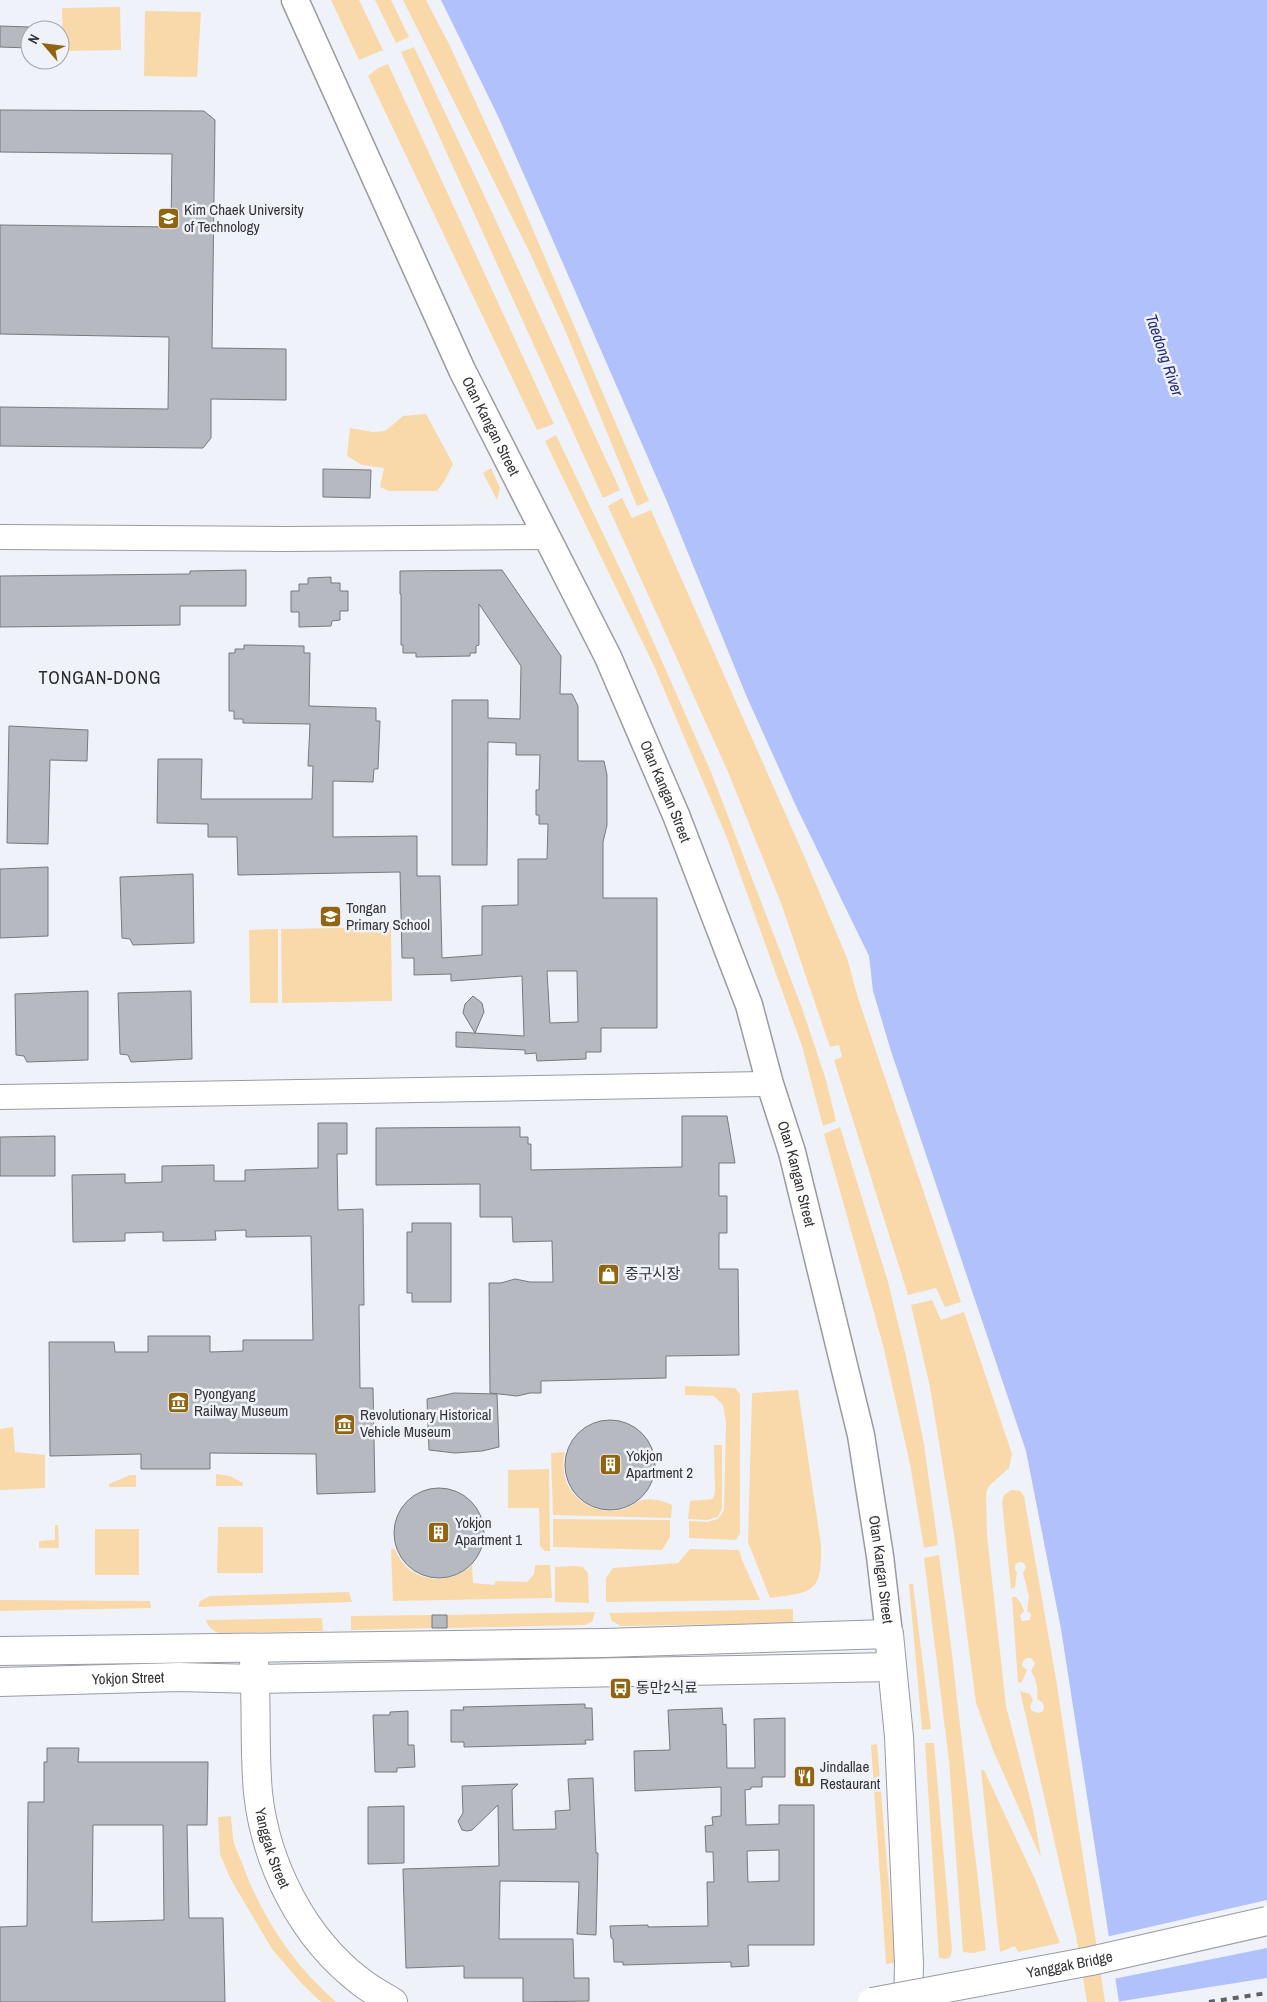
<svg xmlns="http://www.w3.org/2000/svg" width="1267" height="2002" viewBox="0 0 1267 2002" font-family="'Archivo Narrow','Noto Sans KR',sans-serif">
	<rect width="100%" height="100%" fill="#f0f2fa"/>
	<path fill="#f9d9aa" d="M331 0H359L383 50 359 60Z
		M375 0H391L409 37 396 43Z
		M403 0H426L449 44 516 190 649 501 637 506 565 330 529 251Z
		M120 7 121 50 63 51 62 8Z
		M145 11 201 12 197 77 144 76Z
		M414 47 485 197 620 490 603 498 401 52Z
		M388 64 554 424 537 430 368 76 378 68Z
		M426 414 453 464 445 480 437 491H389L380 487 384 468 362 465 347 456 350 428 373 432 385 431 403 416Z
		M556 435 633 596 711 772 802 1008 826 1080 836 1121 823 1126 802 1046 727 838 654 666 545 441Z
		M491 468 500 488 497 500 483 473Z
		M622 498 632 518 651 510 805 858 847 958 858 998 961 1302 945 1307 936 1288 908 1295 834 1060 842 1057 839 1045 830 1047 781 903 728 772 608 506Z
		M391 927 392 1001 282 1003 281 929Z
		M278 929V1003H250L249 930Z
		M840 1127 888 1282 906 1356 924 1444 938 1545 924 1548 910 1464 883 1345 824 1134Z
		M932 1300 941 1320 964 1312 1012 1454 1009 1468 989 1486 986 1493 987 1535 1006 1706 1033 1810 1041 1858 993 1750 976 1703 954 1535 930 1387 911 1305Z
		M685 1386 735 1388 740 1394V1533L736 1540 689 1538V1521L707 1522 718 1519 724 1510 726 1423 723 1405 714 1396 685 1395Z
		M798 1390 821 1545C822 1593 814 1592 770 1598L748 1542 752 1393Z
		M13 1427 15 1452 45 1455V1488L0 1490V1429Z
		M714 1445H722V1508L718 1517 707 1520 688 1519 690 1501 713 1499 715 1491Z
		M565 1452C562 1465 563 1478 570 1489 582 1507 604 1515 624 1509 630 1507 636 1502 642 1500 651 1498 663 1500 672 1505L671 1518 553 1515 551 1453Z
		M549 1469 550 1551H545L540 1546 539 1508H508V1470Z
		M216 1474 230 1476 243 1483V1486H216Z
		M130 1475H136V1487H109V1484Z
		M1011 1490 1020 1491 1024 1496 1056 1679 1105 2002H1087L1076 1936 1020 1691 1030 1694 1033 1700 1030 1707 1032 1711 1039 1713 1043 1711 1044 1706 1042 1702 1037 1699C1038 1688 1037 1681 1031 1671L1035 1663 1031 1658H1026L1023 1661 1022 1666 1027 1670 1022 1682 1018 1683 1012 1597H1016L1021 1603 1024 1611 1020 1616 1022 1621 1030 1620 1031 1614 1027 1611 1029 1597 1023 1573 1026 1568 1024 1563 1019 1562 1015 1565V1570L1017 1572 1015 1587 1011 1589 1002 1502 1004 1495Z
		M553 1519 670 1520V1537L662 1550 553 1547Z
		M55 1525H58L59 1548H39V1541L55 1540Z
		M218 1527H263V1573H217Z
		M95 1529H139V1575H95Z
		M391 1549H394C397 1553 399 1558 402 1562 419 1584 453 1584 472 1565L473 1583 494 1585 496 1581 527 1582 534 1574 535 1565H550L552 1598 393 1601Z
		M690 1549 739 1550 742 1560 760 1600 606 1602V1578L613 1568 678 1563Z
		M939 1555 950 1638 986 1950 974 1953 963 1952 949 1761 924 1558Z
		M576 1566 583 1567 588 1573 589 1603 555 1602V1567Z
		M909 1584H913L931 1729 922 1730Z
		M349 1592 352 1602 198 1607 200 1601 210 1596Z
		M0 1600 150 1601 151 1608 0 1611Z
		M793 1609V1623L621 1626 612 1621 609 1613Z
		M595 1612 592 1622 585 1625 447 1628V1615Z
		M432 1615V1628L351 1630V1616Z
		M322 1618 323 1631 220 1633C212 1631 209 1628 206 1620Z
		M925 1743H934L952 1950 950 1957 947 1959 939 1958Z
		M877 1744 894 1946V1963L886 1964 871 1745Z
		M981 1770H984L1035 1879 1060 1943 1018 1952 1015 1946 1000 1952Z
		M231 1816C232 1825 232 1834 234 1843 237 1852 242 1862 245 1871 265 1922 295 1966 336 2002H321L301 1983 272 1949 230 1878 220 1854 218 1817Z"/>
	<path fill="#b1c1fc" d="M441 0H1267V2002H1119L1061 1629 1026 1451 891 1051 873 991 869 956 796 806 746 695 666 499 551 236 497 114Z"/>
	<path fill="#f0f2fa" d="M1267 1900V1948L1113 1979 1106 1937Z
		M1267 1978V2002H1116Z"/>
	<path fill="#b7b9c0" stroke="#77797f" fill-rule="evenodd" d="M0 26 30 27V48L0 47Z
		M0 110 204 111 215 120 212 348 286 349V400L211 399V438L203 448 0 446V407L168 409 169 337 0 334V225L171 227 172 154 0 152Z
		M323 469 371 470 370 498 323 497Z
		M246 570V606H180V625L0 627V576L190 574V571Z
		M502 570 561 656 560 694H572L578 706V761H604L607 775V825L603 842V898H657V1028H601V1052H586V1059L537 1061 536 1053 525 1054V1050L456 1047V1032L524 1036 522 976 451 981V974L414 975V958H402L400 872 238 875 237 837H208V824L157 823 158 759H202L201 799H312L313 766H308L310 724 243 723V719H234V711H229V653H235V649H244V645L304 646V653H310L309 706 376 708V721H380L378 769H374L373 782 333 781V837L417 836V876H440L442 958 482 955V906L518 905V859H547L548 824H539V815H536V790H539L540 755H516V743L488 742 487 865H452V700H488V718L520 719 521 666 479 604V645L476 646V653H470V656L416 657V653H403V645H401V594H400V571ZM547 971H577L578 1022 550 1023Z
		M331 577V583H340V591H348V611H340V620L332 621 331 626 299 627V612H291V591H299V584H308V578Z
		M9 726 88 730 87 761 50 760 48 844 7 843Z
		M48 867V936L0 938V869Z
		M193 874 194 943 133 945 130 939 122 938 120 877Z
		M88 991V1060L27 1062 24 1056 16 1055 15 994Z
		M191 991 192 1059 131 1062 128 1055 120 1054 118 993Z
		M473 996 482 1003 484 1012 475 1033 463 1013 465 1004Z
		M682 1116H727L735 1163H719V1196H727V1233H719V1269H738L739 1355 666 1356V1378L541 1381V1393H530L517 1396 490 1393 489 1283H501L515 1279 530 1282H553L552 1241 513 1242 512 1217H480V1184L376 1185V1128L520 1127V1137H528V1144H531V1170L682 1167Z
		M318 1123H347V1154H337L338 1210 363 1209 364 1305H359L360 1388H373L375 1492 317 1494 316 1454 210 1453V1469H141V1454L50 1456 49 1342H114L115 1352H148V1336H210V1352L243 1351V1340H313L311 1236 246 1237V1230L215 1231 216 1240 163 1241V1232L125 1233V1241L73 1242 72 1175 125 1174V1183L162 1182V1166L214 1165V1181H245V1170L318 1168Z
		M55 1136V1176H0V1137Z
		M412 1223H451V1302H412V1293H407V1232H412Z
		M454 1393 497 1394 499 1447 482 1451 455 1453 429 1450 427 1399Z
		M565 1465a45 45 0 1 1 90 0a45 45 0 1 1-90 0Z
		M394 1533a45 45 0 1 1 90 0a45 45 0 1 1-90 0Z
		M432 1615H447V1628H432Z
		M585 1704V1708H592L593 1740H585L586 1744 464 1747V1742H451V1710H464L463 1707Z
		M722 1708 723 1725 726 1724 727 1768H755L754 1719 785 1718V1777H762V1787H751V1789L745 1790 746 1825 779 1824V1805H814V1945H748L749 1966 731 1967V1962L623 1965V1962H614L613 1939 611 1938 610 1926 648 1925V1927L708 1926 707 1882H714L713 1852H706L705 1826 713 1825 712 1817 721 1816V1787L635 1791 634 1751 670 1750 668 1710ZM779 1850V1881L748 1882 747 1851Z
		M408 1711V1745H414L415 1767 397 1768V1772H375L373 1715H390V1712Z
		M47 1748H79L78 1762H208L207 1825H187L189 1918H223L225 2002H0V1927L27 1926 28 1802H44V1762H47ZM93 1825H163L164 1920 92 1922Z
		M593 1778 596 1853H598L596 1935 577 1934 579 1882 500 1881 499 1939H573L574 1978H589V2001L523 2002V1978H464V1966L406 1968 403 1869 499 1866 498 1805 472 1830 467 1831 462 1830 458 1821 463 1813 462 1786 518 1784 512 1790 513 1830 556 1829 555 1811 570 1810 568 1779Z
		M404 1806V1863L368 1864V1807Z"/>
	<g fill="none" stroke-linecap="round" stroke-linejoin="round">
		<defs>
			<path id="tertiary" d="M0 537 285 539 546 537
				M0 1097 770 1084"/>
			<g id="secondary">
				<path id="s1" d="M295 0 462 370 608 657 676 815 749 1005 770 1084 792 1152 861 1435 880 1556 889 1634"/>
			</g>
			<g id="primary">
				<path d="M0 1651 604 1643 889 1634 899 1737 909 1964 908 2002"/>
				<path id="s2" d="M254 1660C257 1704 254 1749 258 1793 266 1865 303 1938 361 1982 371 1990 383 1996 393 2002"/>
				<path id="s3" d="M0 1682 179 1677 255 1679 892 1667"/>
			</g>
		</defs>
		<use href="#tertiary" stroke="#999ba1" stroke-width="26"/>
		<use href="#secondary" stroke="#999ba1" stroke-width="29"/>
		<use href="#primary" stroke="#999ba1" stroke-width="30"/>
		<use href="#tertiary" stroke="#fff" stroke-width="24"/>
		<use href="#secondary" stroke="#fff" stroke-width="26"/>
		<use href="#primary" stroke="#fff" stroke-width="28"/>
		<path stroke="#606165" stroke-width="4" stroke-dasharray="6 6" stroke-linecap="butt" d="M1209 2002 1267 1993"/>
		<defs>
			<g id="primary-bridge">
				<path id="s4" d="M872 2002 1091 1961 1267 1921"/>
			</g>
		</defs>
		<use href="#primary-bridge" stroke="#999ba1" stroke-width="30" stroke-linecap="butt"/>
		<use href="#primary-bridge" stroke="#fff" stroke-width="28"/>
	</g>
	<defs>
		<symbol id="university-square" viewBox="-11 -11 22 22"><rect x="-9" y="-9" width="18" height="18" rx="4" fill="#91650f" stroke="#f0f2fa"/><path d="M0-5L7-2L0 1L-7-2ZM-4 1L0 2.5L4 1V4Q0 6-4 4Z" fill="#fff"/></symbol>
		<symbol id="school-square" viewBox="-11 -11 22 22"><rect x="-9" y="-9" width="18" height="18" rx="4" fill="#91650f" stroke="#f0f2fa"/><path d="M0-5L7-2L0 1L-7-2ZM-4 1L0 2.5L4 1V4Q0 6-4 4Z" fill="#fff"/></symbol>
		<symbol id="shop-square" viewBox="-11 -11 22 22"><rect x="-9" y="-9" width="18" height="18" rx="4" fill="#91650f" stroke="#f0f2fa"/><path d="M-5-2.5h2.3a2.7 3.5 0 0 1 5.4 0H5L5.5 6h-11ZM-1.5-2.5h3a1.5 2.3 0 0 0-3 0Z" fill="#fff"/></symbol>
		<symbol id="museum-square" viewBox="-11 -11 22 22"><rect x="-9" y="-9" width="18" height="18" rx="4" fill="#91650f" stroke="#f0f2fa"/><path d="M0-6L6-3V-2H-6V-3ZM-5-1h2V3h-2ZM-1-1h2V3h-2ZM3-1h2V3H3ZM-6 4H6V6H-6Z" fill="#fff"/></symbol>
		<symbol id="building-square" viewBox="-11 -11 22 22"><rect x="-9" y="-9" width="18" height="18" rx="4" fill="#91650f" stroke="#f0f2fa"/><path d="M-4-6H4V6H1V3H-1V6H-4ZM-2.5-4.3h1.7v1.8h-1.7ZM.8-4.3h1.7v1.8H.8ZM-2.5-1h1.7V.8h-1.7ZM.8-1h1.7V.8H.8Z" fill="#fff"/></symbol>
		<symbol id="bus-square" viewBox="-11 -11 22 22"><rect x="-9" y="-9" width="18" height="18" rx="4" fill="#91650f" stroke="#f0f2fa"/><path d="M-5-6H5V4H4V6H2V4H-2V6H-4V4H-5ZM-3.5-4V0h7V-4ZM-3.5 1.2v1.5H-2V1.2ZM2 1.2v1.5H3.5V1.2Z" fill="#fff"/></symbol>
		<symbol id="restaurant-square" viewBox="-11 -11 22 22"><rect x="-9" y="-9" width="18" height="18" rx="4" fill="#91650f" stroke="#f0f2fa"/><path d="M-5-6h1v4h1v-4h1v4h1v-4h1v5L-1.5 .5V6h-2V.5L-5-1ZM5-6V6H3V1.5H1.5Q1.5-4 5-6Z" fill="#fff"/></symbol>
	</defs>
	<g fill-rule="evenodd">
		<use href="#university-square" x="156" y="206" width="25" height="25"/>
		<use href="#school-square" x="318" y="904" width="25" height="25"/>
		<use href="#shop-square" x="596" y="1262" width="25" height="25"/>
		<use href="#museum-square" x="166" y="1390" width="25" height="25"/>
		<use href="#museum-square" x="332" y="1412" width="25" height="25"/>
		<use href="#building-square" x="598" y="1452" width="25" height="25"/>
		<use href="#building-square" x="426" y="1520" width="25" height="25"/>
		<use href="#bus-square" x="608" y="1676" width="25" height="25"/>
		<use href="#restaurant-square" x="792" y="1764" width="25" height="25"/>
	</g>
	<g text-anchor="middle" stroke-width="5" stroke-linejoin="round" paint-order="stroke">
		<g font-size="15" fill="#333437" stroke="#f0f2fa" text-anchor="start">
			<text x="184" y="215">Kim Chaek University<tspan x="184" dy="17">of Technology</tspan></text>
			<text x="346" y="913">Tongan<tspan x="346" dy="17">Primary School</tspan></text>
			<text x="625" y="1279">중구시장</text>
			<text x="194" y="1399">Pyongyang<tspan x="194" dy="17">Railway Museum</tspan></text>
			<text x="360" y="1420">Revolutionary Historical<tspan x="360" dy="17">Vehicle Museum</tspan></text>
			<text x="626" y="1461">Yokjon<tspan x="626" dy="17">Apartment 2</tspan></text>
			<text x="455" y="1528">Yokjon<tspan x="455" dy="17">Apartment 1</tspan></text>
			<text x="636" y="1693">동만2식료</text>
			<text x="820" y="1772">Jindallae<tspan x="820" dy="17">Restaurant</tspan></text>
		</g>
		<g font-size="15" fill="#333437" stroke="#f0f2fa">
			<text dy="5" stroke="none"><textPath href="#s1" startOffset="469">Otan Kangan Street</textPath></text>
			<text dy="5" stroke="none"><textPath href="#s1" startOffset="874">Otan Kangan Street</textPath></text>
			<text dy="5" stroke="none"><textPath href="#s1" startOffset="1279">Otan Kangan Street</textPath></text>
			<text dy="5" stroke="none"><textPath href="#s1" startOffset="1684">Otan Kangan Street</textPath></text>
			<text dy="5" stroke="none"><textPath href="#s3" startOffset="128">Yokjon Street</textPath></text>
			<text dy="5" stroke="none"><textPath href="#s2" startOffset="190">Yanggak Street</textPath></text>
			<text dy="5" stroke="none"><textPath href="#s4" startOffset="201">Yanggak Bridge</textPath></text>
		</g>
		<g font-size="16" font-style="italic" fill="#232c7d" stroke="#f0f2fa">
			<text transform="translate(1165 355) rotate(71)" y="6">Taedong River</text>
		</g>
		<g font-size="18" letter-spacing="1" fill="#2a2c31" stroke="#f0f2fa">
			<text x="100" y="684">TONGAN-DONG</text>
		</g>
	</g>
	<g transform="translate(45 45) rotate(298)"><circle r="24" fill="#f0f2fa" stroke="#a4a6ac"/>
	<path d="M0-4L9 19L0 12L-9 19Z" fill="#91650f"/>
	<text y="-8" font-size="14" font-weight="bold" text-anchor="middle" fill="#333437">N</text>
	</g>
</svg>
